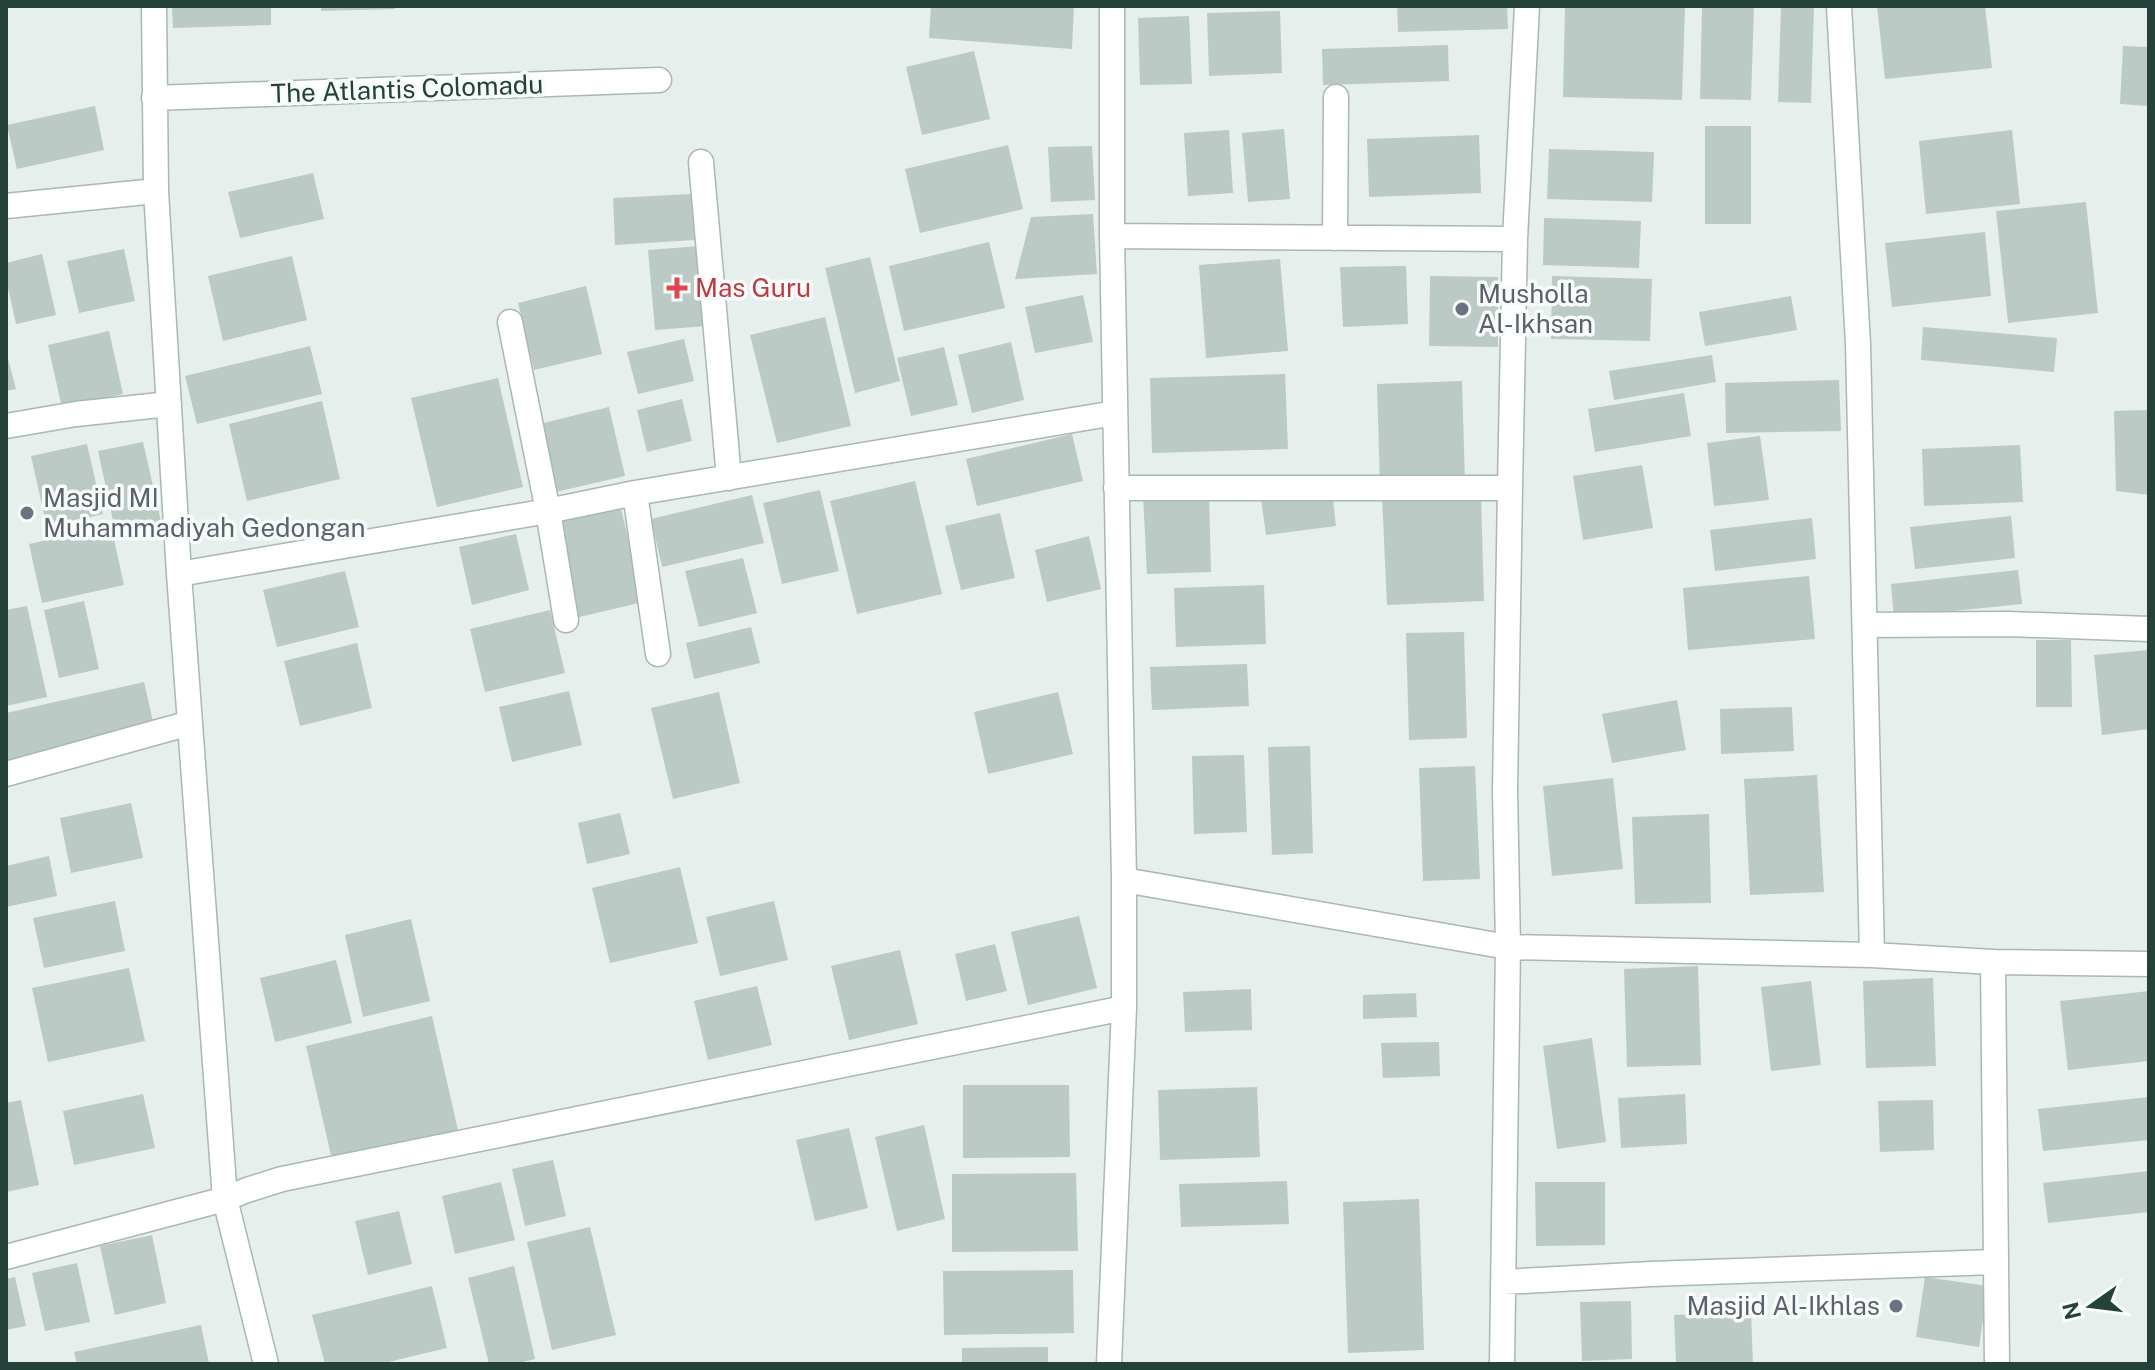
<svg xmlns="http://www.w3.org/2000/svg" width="2155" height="1370" viewBox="0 0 2155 1370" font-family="'Public Sans',sans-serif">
	<rect width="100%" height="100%" fill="#e6efeb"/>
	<path fill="#bbcac4" d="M172 6H271V25L173 28Z
		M321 6H395V9L321 11Z
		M931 6H1074L1072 49 929 38Z
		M1397 6H1507L1508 29 1398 32Z
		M1565 6H1685L1682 100 1563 97Z
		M1702 6H1754L1751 100 1700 99Z
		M1781 6H1814L1811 103 1778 102Z
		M1877 6H1985L1992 68 1885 79Z
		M1280 11 1282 73 1209 76 1207 13Z
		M1189 16 1192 84 1140 85 1138 18Z
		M1448 45 1449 81 1323 85 1322 49Z
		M2123 46 2149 47V106L2120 104Z
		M974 51 990 119 922 135 906 67Z
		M95 106 104 150 17 169 7 125Z
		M1705 126H1751V224H1705Z
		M1284 129 1290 199 1248 202 1242 133Z
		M1229 130 1233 193 1188 196 1184 133Z
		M2012 130 2020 204 1926 214 1919 141Z
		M1479 135 1481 193 1369 197 1367 139Z
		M1008 145 1023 209 920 233 905 169Z
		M1092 146 1095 200 1051 202 1048 147Z
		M1549 149 1654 152 1652 202 1547 199Z
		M313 173 324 219 240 238 228 192Z
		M692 194 695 240 615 245 613 198Z
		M2086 202 2098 313 2008 323 1996 211Z
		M1093 214 1097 274 1015 279 1031 217Z
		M1544 218 1641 221 1639 268 1543 265Z
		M1985 232 1991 296 1892 307 1885 243Z
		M989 242 1005 308 904 331 889 266Z
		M699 246 706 326 655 330 648 250Z
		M124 249 135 301 79 313 67 261Z
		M42 254 56 315 16 324 6 279V263Z
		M292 256 307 320 223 341 208 276Z
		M870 257 900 381 855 393 825 268Z
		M1280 259 1288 351 1206 358 1199 265Z
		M1406 266 1408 324 1343 327 1340 267Z
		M1430 276 1498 277V347L1429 346Z
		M1552 276 1652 279 1650 341 1551 339Z
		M586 286 602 354 534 370 518 303Z
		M1083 295 1093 342 1035 353 1025 307Z
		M1791 296 1797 330 1705 346 1699 312Z
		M825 317 851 426 777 443 750 335Z
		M1923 327 2057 338 2054 372 1921 360Z
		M109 331 123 394 62 408 48 345Z
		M684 339 694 381 638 394 627 352Z
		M1011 342 1024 400 972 413 958 355Z
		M310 346 322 394 197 424 185 376Z
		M944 347 958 405 911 416 897 358Z
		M6 351 16 389 6 391Z
		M1712 355 1716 382 1614 400 1609 371Z
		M1285 374 1288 449 1152 453 1150 378Z
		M498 378 523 487 437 507 411 398Z
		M1839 380 1841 431 1726 433 1725 383Z
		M1462 381 1465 482 1380 485 1377 384Z
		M1684 393 1691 436 1595 452 1588 409Z
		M682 399 692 441 647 452 637 410Z
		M322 401 340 479 247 501 229 424Z
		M609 407 625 476 547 494 531 426Z
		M2149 410V495L2116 491 2114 411Z
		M1072 434 1083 481 977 506 966 459Z
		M1760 436 1769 500 1714 506 1707 443Z
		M143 442 161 521 115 530 98 451Z
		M87 444 103 514 47 527 31 456Z
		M2020 445 2023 502 1924 506 1922 449Z
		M1642 465 1653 528 1583 540 1573 476Z
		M915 481 942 594 857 614 830 501Z
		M820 490 839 571 782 584 763 503Z
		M1332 491 1336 526 1266 535 1261 499Z
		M1209 493 1211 572 1147 574 1143 495Z
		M1481 494 1484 601 1387 605 1382 497Z
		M752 495 764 543 662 567 651 519Z
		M620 504 643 602 575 618 551 520Z
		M1000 513 1015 578 961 590 945 526Z
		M2011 516 2015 558 1915 569 1910 527Z
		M1812 518 1816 559 1715 571 1710 530Z
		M111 526 124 585 42 603 29 544Z
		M516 534 529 590 472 605 459 547Z
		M1089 536 1101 589 1047 602 1035 550Z
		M743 558 757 613 699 627 685 571Z
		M2018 570 2022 604 1894 617 1891 584Z
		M345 571 359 627 277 647 263 590Z
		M1809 576 1815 639 1688 650 1683 588Z
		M1264 585 1266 644 1176 647 1174 588Z
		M84 601 99 669 59 678 44 610Z
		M27 606 47 697 6 706V610Z
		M550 610 565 673 485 692 470 629Z
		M751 627 760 663 694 679 686 643Z
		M1464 632 1467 738 1409 740 1406 633Z
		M2036 640H2071L2072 707H2036Z
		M357 643 372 708 300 726 284 661Z
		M2149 650V729L2102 735 2094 655Z
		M1247 664 1249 706 1152 710 1150 667Z
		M144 682 155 730 6 763V713Z
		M569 691 582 745 512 762 499 707Z
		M719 692 740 783 673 799 651 708Z
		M1058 692 1073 754 988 774 974 712Z
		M1677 700 1686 750 1612 763 1602 714Z
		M1792 707 1794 751 1721 754 1720 709Z
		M1310 746 1313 853 1272 855 1268 747Z
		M1244 755 1247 832 1194 834 1192 756Z
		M1475 766 1480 879 1423 881 1419 768Z
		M1817 775 1824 892 1750 895 1744 779Z
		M1613 778 1623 869 1552 876 1543 786Z
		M131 803 143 858 71 873 60 818Z
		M620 813 630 854 587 864 578 823Z
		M1709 814 1711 903 1635 904 1632 817Z
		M49 856 57 896 6 907V866Z
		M680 867 698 943 610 963 592 888Z
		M115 901 125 951 44 968 33 918Z
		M774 901 788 960 720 976 706 917Z
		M1079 916 1097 988 1028 1005 1011 932Z
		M411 919 430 1001 363 1017 345 935Z
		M995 944 1007 991 966 1001 955 954Z
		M900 950 918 1024 849 1040 831 966Z
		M336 960 352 1023 275 1042 260 978Z
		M1698 966 1701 1065 1627 1067 1624 969Z
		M129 968 145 1041 48 1062 32 988Z
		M1933 978 1936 1066 1866 1068 1863 981Z
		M1811 981 1821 1065 1771 1071 1761 987Z
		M757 986 772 1045 708 1060 694 1001Z
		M1251 989 1252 1030 1185 1032 1183 992Z
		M2149 991V1061L2068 1070 2060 1001Z
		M1416 993 1417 1017 1363 1019V995Z
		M432 1016 458 1130 332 1160 306 1046Z
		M1592 1038 1606 1142 1557 1149 1543 1046Z
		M1439 1042 1440 1076 1383 1078 1381 1043Z
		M963 1085H1069L1070 1157 963 1158Z
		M1257 1087 1260 1157 1160 1160 1158 1090Z
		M143 1094 155 1148 74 1165 63 1111Z
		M1685 1094 1687 1144 1621 1148 1618 1098Z
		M2149 1097V1140L2043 1151 2038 1109Z
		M21 1100 39 1185 6 1192V1103Z
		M1933 1100 1934 1150 1880 1152 1878 1101Z
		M924 1125 945 1219 897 1231 875 1137Z
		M849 1128 868 1208 815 1221 796 1140Z
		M553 1160 566 1216 525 1226 512 1169Z
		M2149 1171V1212L2048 1223 2043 1183Z
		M1076 1173 1078 1251 952 1252V1174Z
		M1287 1181 1289 1224 1181 1227 1179 1184Z
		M501 1182 515 1240 455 1254 442 1196Z
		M1535 1182H1605V1245L1536 1246Z
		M1419 1199 1424 1350 1348 1353 1343 1202Z
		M399 1211 412 1264 368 1275 355 1221Z
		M590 1227 616 1335 552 1350 527 1242Z
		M152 1235 166 1303 115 1315 100 1246Z
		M77 1263 90 1322 45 1331 32 1273Z
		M514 1266 535 1359 515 1364H489L468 1278Z
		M1073 1270 1074 1333 944 1335 943 1271Z
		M15 1277 26 1326 6 1330V1279Z
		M1925 1277 1988 1286 1979 1347 1916 1337Z
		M432 1286 447 1348 380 1364H325L312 1315Z
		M1631 1301 1632 1359 1582 1361 1580 1302Z
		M1751 1312 1753 1364H1676L1674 1315Z
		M201 1325 209 1364H77L74 1352Z
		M1048 1347V1364H962V1348Z"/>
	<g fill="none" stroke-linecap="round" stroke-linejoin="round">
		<defs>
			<path id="minor" d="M154 6 156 191 179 574 225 1199 266 1364
				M154 98 659 80
				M701 162 729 478
				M6 206 156 191
				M1112 236 1515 239
				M1335 238 1336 97
				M510 322 548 511 566 620
				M6 426 76 414 169 404
				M1116 488H1510
				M635 493 658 654
				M179 574 548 511 635 493 1115 413
				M1865 625 2008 624 2149 629
				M6 774 190 723
				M1124 880 1508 947 1872 955 1858 344 1839 6
				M1872 955 1993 962
				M6 1257 225 1199 247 1190 282 1179 1124 1008
				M1503 1282 1651 1274 1995 1262
				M1109 1364 1124 1008V880L1112 236V6
				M1502 1364 1508 947 1505 791 1510 488 1515 239 1527 6
				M1997 1364 1993 962 2149 964"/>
		</defs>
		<use href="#minor" stroke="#a8b8b2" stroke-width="27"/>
		<use href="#minor" stroke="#fff" stroke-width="24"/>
	</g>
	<path fill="#e0444e" stroke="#f7fbf9" stroke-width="3" d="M673 276h8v8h8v8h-8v8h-8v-8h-8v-8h8z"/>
	<g fill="#6b7280" stroke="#f7fbf9" stroke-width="3">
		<circle cx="1462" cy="309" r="8"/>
		<circle cx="27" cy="513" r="8"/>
		<circle cx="1896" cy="1306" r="8"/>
	</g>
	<g text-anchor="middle" stroke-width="7" stroke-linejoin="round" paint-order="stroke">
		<g font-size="26" fill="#24423a" stroke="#f7fbf9">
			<text transform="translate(407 89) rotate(-2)" y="9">The Atlantis Colomadu</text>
		</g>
		<g font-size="26" fill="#be3a42" stroke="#f7fbf9" text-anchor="start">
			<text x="695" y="297">Mas Guru</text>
		</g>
		<g font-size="26" fill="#5b616d" stroke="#f7fbf9" text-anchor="start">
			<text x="1478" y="303">Musholla<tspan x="1478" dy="30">Al-Ikhsan</tspan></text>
			<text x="43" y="507">Masjid MI<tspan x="43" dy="30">Muhammadiyah Gedongan</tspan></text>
			<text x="1880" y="1315" text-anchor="end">Masjid Al-Ikhlas</text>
		</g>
	</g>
	<rect width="2155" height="1370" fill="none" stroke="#24423a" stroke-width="16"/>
	<g transform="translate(2091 1306) rotate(256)" stroke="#f7fbf9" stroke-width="6" paint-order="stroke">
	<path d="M0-6L14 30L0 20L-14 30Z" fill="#24423a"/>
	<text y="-12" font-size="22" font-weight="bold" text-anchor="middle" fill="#24423a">N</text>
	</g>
</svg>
